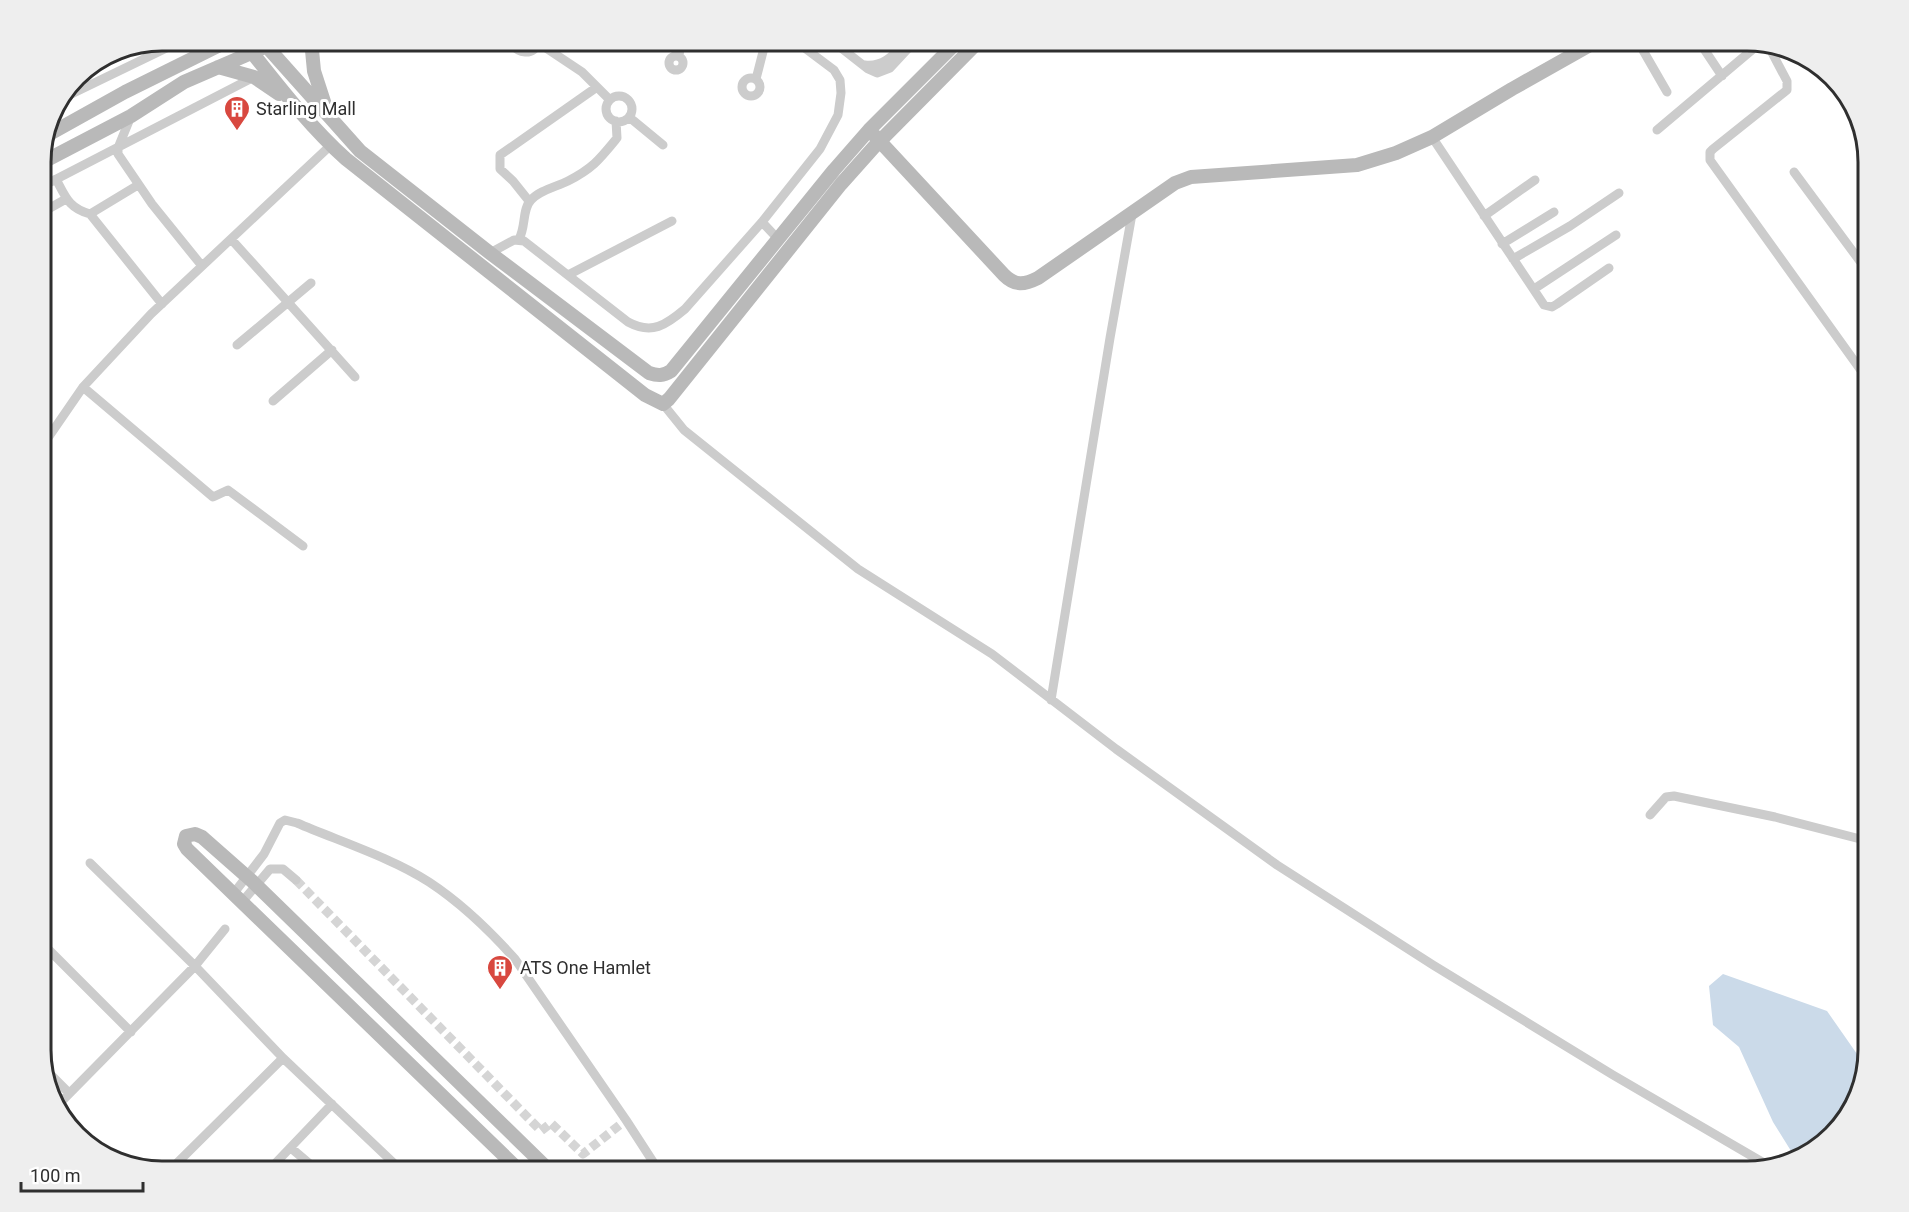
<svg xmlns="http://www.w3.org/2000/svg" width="1909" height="1212" viewBox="0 0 1909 1212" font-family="Roboto,sans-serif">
	<rect width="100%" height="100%" fill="#fff"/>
	<path fill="#cbdae9" d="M1723 974 1827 1011 1864 1064 1848 1117 1807 1155 1796 1159 1773 1122 1739 1047 1713 1025 1709 986Z"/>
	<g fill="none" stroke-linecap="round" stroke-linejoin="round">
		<path stroke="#d5d5d5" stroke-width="9" stroke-dasharray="9 4.5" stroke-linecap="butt" d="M296 880 541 1131 551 1123 583 1154 626 1120"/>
		<path stroke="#ccc" stroke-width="9" d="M508 40C517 54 534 58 540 40
			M831 40 868 69 877 73 890 68 916 40
			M1637 40 1667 92
			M1698 40 1722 76
			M540 44 582 72 609 99
			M310 47 323 40
			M1769 47 1787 81V90L1713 149 1710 152V160L1868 380
			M669 63a7 7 0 1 1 14 0a7 7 0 1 1-14 0Z
			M679 56 681 40
			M865 65C885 67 894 54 907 40
			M742 87a9 9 0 1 1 18 0a9 9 0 1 1-18 0Z
			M756 79 766 40
			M1845 94 1854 107
			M606 109a13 13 0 1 1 26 0a13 13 0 1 1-26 0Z
			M59 100 183 40
			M131 116 118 148V154L152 204 202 266
			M629 117 663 145
			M1657 130 1759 44
			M1432 137 1544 305 1552 307 1557 304 1609 268
			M1794 172 1868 272
			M56 179C66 198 69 208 90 214L162 304
			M41 187 254 77
			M529 201 513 181 500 169V155L597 87
			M41 213 66 199
			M90 214 138 185
			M1484 216 1535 180
			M762 222 778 239
			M231 239 355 377
			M519 239C526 227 522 209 531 200 540 190 556 187 568 181 593 168 599 160 617 138L616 121
			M1502 244 1554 212
			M490 253 514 240 524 241 628 322C652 335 666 325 685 309L762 222 820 149 838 115 841 93 840 80 834 70 794 40
			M1513 259 1570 226 1619 193
			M568 275 672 221
			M1534 289 1616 235
			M237 345 311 283
			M83 387 213 497 228 490 303 546
			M273 401 332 350
			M663 404 684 430 858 569 992 654 1116 749 1277 865 1433 965 1613 1075 1769 1166
			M41 448 83 387 151 314 331 145
			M1051 700 1110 338 1132 214
			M1650 815 1666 797 1674 796 1775 817 1868 841
			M90 863 195 966 283 1058 402 1171
			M234 893 264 854 280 823 285 820 297 823C339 841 392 858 429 882 461 903 490 931 515 959L626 1120 659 1171
			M242 902 270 869H283L296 880
			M41 942 131 1032
			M44 1068 69 1093
			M56 1107 195 966 225 929
			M291 1148 318 1171
			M169 1171 283 1058
			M268 1171 332 1104"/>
		<path stroke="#b9b9b9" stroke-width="14" d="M242 40C275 81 307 124 346 159L645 395 663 404 669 399 841 184 874 147 980 40
			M261 40 360 151 490 253 649 373C658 376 663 376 671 371L834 170 869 130 959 40
			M311 40 314 71 327 111
			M218 67 254 77 279 94
			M874 135 1004 275C1015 286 1024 285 1038 278L1175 183 1191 177 1357 165 1396 153 1432 137 1512 89 1599 40
			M46 136 125 92 230 40
			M41 163 131 116 184 82 281 40
			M520 1171 187 849 184 844 186 836 195 834 202 837 252 881 550 1171"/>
	</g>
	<defs>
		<symbol id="building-pin" viewBox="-11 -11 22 30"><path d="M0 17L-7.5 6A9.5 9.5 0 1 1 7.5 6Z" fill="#d8483f" stroke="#fff"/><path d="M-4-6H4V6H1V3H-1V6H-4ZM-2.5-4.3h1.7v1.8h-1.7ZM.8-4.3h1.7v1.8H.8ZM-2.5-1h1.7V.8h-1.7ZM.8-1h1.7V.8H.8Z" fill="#fff"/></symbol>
	</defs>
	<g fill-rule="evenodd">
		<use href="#building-pin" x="222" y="94" width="30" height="40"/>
		<use href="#building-pin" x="485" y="953" width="30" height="40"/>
	</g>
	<g text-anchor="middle" stroke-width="6" stroke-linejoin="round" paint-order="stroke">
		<g font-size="18" fill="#2f2f2f" stroke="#fff" text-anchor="start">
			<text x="256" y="115">Starling Mall</text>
			<text x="520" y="974">ATS One Hamlet</text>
		</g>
	</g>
	<path d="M0 0H1909V1212H0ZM162 51H1747A111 111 0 0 1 1858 162V1050A111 111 0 0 1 1747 1161H162A111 111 0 0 1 51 1050V162A111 111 0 0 1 162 51Z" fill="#eee" fill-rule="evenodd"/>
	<path fill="none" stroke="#2f2f2f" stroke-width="3" d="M162 51H1747A111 111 0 0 1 1858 162V1050A111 111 0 0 1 1747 1161H162A111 111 0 0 1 51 1050V162A111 111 0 0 1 162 51Z"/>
	<path d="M21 1182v9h122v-9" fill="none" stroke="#2f2f2f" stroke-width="3"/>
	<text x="30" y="1182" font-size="18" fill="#2f2f2f" stroke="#ffffff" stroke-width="4.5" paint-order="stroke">100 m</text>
</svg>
